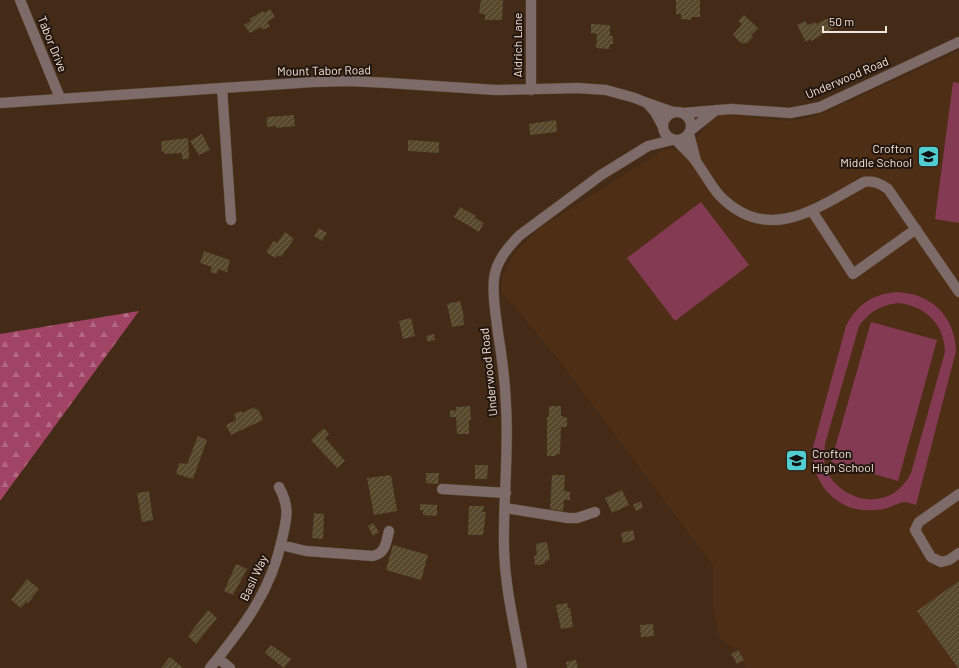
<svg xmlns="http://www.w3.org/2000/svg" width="959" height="668" viewBox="0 0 959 668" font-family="Barlow,sans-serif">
	<defs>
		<pattern id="forest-firs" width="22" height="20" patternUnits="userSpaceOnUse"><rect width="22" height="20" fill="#a14364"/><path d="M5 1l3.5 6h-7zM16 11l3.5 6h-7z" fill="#b36781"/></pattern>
		<pattern id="building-hatch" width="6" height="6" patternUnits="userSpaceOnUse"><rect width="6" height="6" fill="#57492b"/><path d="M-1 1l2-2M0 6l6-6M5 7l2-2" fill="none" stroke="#706349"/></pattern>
	</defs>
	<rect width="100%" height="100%" fill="#442b17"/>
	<path fill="#4e2f16" d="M959 51V668H746L738 650 720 639 713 610V565L556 356 501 291 502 279 505 269 516 251 540 228 665 149 686 151 705 129 711 117 726 115 789 121 805 119 834 108Z"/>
	<path fill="url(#forest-firs)" d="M139 311 0 501V334Z"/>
	<path fill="#853a53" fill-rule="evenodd" d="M953 82 959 83V223L935 219Z
		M701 202 749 265 675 321 627 258Z
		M896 292C931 293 955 316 956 351L916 505C912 504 908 502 904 502 900 502 894 506 890 507 885 509 880 510 875 510 839 514 809 483 813 447L846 326C858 304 871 295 896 292ZM898 303C926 306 944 324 945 352L911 473C905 485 895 495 882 498 861 504 835 490 827 471 823 463 824 453 825 444L859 326C869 312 881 305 898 303Z
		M871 322 937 340 898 481 831 462Z"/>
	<path fill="url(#building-hatch)" d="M481 0H503L502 20H485V14H481L479 12Z
		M676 0H700V17H691V20L681 19V14H676Z
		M270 9 275 17 267 22 270 26 263 30 261 27 250 33 244 25 251 21 250 19 263 11 264 13Z
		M744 15 758 28 751 35 753 37 746 44 744 42 742 44 733 35 742 24 738 21Z
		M829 18 834 28 811 41 810 39 806 42 797 25 805 21 808 25 815 22 816 24Z
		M591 24 610 25V36H613V44H610L609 49 596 48 597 34 591 33Z
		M294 115 295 126 276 128V126L267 127V117Z
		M556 120 557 132 530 135 529 124Z
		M202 134 210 150 199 155 190 141Z
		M188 138 189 159H182V153L165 154 164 152H162L161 142 163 141Z
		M408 140 439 142V153L408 151Z
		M460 207 476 216 475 218 484 223 479 232 454 217Z
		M319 228 327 233 322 241 314 236Z
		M285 232 294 239 281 257 278 255 275 258 266 252 274 241 277 243Z
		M204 251 230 260 227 272 218 269 217 274 210 272 212 267 200 263Z
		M460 301 464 316 463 317 464 325 452 327 447 304Z
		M411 318 415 336 403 339 399 321Z
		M434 334 435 340 428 342 426 336Z
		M470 406 471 420H469V434H457L456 417H450V410L456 411V407Z
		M549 406H561V416L567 418V427H561L560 454H556V456H547V417H549Z
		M255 407 256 410 258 409 263 420 231 435 226 425 236 420 234 414 241 411 242 413Z
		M324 428 329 434 325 438 345 461 337 468 311 440Z
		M198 436 207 440 193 479 176 474 179 463 187 464Z
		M475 465H488L487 479H475Z
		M426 473H439L438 484 426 483Z
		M391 475 397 511 374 515 367 478Z
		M552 475H565L564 491 570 492V500H564L563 511 550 509Z
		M622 490 629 505 612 513 605 498Z
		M149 491 153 520 142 522 137 493Z
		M641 501 643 508 636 511 633 505Z
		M420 504 437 505V516L423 515V510H420Z
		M469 506H484L482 512H486L483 535H468Z
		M314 513 324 514 323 539 312 538Z
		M373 523 379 532 373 536 368 526Z
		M633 530 635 540 623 543 621 533Z
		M547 542 550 560 545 561V564L535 565 534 556 537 555 536 544Z
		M393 545 428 555 421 580 386 570Z
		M236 564 247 569 233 595 224 591Z
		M27 579 39 589 28 603 26 602 21 608 11 600Z
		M959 581V668H958L917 611Z
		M567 603 568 608H570L573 627 561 629 556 605Z
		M208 610 217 618 196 644 188 636Z
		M653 624 654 636 641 637 640 625Z
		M271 645 291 659 284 668 265 653Z
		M738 650 744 660 737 664 731 654Z
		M170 657 183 668H161Z
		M576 660 578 668H567L566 662Z"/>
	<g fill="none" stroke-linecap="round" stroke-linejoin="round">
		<defs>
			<path id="minor" d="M20 0 60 98
				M222 88 231 220
				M531 90V0
				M0 103 313 82 350 81 389 83 496 90 578 88 606 90 635 98 647 103
				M663 126a14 14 0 1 1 28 0a14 14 0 1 1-28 0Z
				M683 113 731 109 790 113 806 110 820 107 848 94 959 42
				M662 125 655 112 647 103 673 112
				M691 130 716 110
				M689 134 696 161
				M677 141C683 148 692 155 697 163 705 174 711 186 720 196 768 245 817 208 864 182 873 180 880 183 888 189L959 292
				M812 211 853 274 916 229
				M442 489 506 493
				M959 494 919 522 915 530 931 557 941 562 949 560 959 553
				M505 508 568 518H577L595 512
				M281 545 306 551 373 556C386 553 386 542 389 531
				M218 658 230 668
				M210 668C243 627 271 592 282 539 287 518 290 507 279 487
				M522 668C515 629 505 588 504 548 503 500 509 453 506 405 505 381 502 357 498 333 496 315 492 297 494 279 496 261 508 247 520 235L601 175 648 146 672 140"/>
		</defs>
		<use href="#minor" stroke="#604936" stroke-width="11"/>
		<use href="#minor" stroke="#7c6b68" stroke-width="10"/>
	</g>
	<defs>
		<symbol id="school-square" viewBox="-11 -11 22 22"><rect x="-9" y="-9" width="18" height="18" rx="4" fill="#52cdcf" stroke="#22160e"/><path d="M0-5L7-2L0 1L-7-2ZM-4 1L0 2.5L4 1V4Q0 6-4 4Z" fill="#111"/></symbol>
	</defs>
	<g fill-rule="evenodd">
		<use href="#school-square" x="916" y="144" width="25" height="25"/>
		<use href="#school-square" x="784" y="448" width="25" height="25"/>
	</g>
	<g text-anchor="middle" stroke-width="4" stroke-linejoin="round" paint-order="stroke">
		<g font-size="12" fill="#f5e4d8" stroke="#22160e">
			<text transform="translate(52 44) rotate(68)" y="4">Tabor Drive</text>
			<text transform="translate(518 45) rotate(-90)" y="4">Aldrich Lane</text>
			<text transform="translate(324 71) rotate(-1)" y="4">Mount Tabor Road</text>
			<text transform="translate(847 78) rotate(-23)" y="4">Underwood Road</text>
			<text transform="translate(489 372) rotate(-96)" y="4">Underwood Road</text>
			<text transform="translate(254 578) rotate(-65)" y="4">Basil Way</text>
		</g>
		<g font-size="12" fill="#f5e4d8" stroke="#22160e" text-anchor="end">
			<text x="912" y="153">Crofton<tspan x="912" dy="14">Middle School</tspan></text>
			<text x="812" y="458" text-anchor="start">Crofton<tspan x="812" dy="14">High School</tspan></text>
		</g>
	</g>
	<path d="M823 26v6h63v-6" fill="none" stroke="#f5e4d8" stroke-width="2"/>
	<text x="829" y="26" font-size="12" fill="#f5e4d8" stroke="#22160e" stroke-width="3" paint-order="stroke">50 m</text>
</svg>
